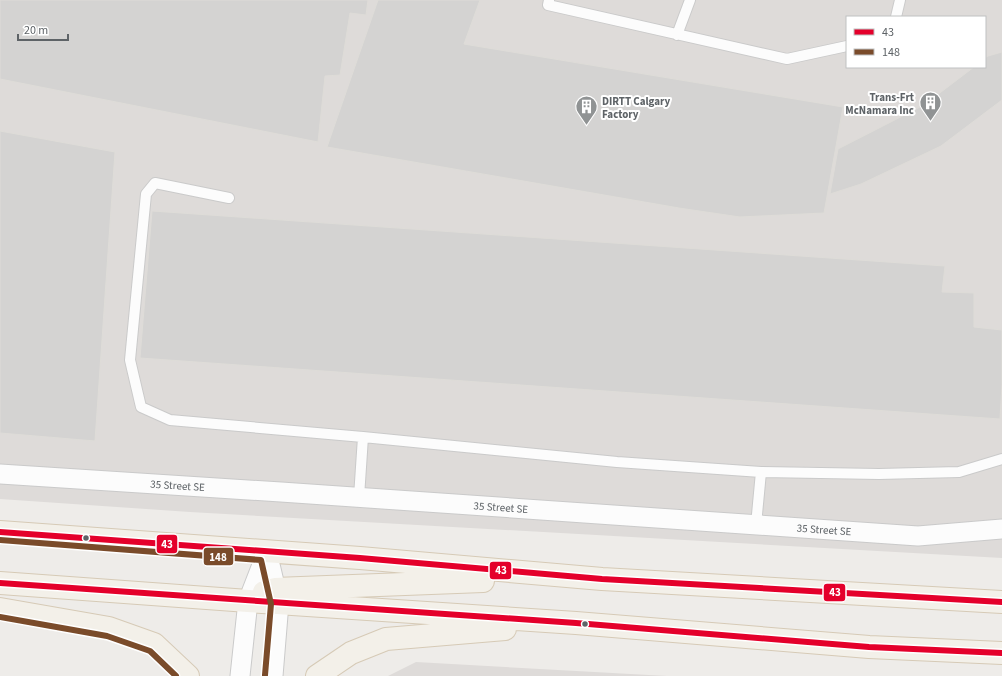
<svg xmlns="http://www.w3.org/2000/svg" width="1002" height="676" viewBox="0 0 1002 676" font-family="'Source Sans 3',sans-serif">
	<rect width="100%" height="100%" fill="#eeece9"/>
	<path fill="#dedbd9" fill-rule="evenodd" d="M0 0H1002V558L190 512 0 499ZM847 17H985V67H847Z
		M416 662 667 676H388Z"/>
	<path fill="#d4d3d2" stroke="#dedcd8" d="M0 0H368L366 15 350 13 340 75 325 76 318 142 0 79Z
		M378 0H480L464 44 843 107 824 213 740 217 679 208 327 147Z
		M1002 52V100L941 146 861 184 830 194 838 149 924 105 974 67H985V58L988 56Z
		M0 131 115 152 95 441 0 433Z
		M152 211 945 266 942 292 974 293V327L1002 330V384L1000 419 140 358Z"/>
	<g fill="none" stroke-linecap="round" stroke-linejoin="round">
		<defs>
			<path id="service" d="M549 0 548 5 787 59 847 46
				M896 17 900 0
				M677 35 690 0
				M229 198 155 183 146 194 130 360 141 407 170 420 363 437 359 497
				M363 437 617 462 761 472 879 474 959 472 1002 459
				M756 525 761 472"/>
			<g id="minor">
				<path id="s1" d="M0 474 281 492 918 536 1002 529"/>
				<path d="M267 552 279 603 273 676"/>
				<path d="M240 676 248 601 267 552"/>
			</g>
			<path id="primary" d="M0 532 360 558 602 579 1002 602
				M0 583 248 601 576 623 869 647 1002 653
				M264 592 275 589 483 581
				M0 609 109 628 154 644 188 676
				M317 676 351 653 386 639 505 629"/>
		</defs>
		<use href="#service" stroke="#cacaca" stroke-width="12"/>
		<use href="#minor" stroke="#cacaca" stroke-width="21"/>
		<use href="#primary" stroke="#d6cab6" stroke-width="24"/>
		<use href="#service" stroke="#fcfcfc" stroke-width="10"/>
		<use href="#minor" stroke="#fcfcfc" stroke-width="19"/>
		<use href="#primary" stroke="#f3f0e9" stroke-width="22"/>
		<defs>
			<path id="bus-1" d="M0 532 360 558 602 579 1002 602
				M0 583 576 623 869 647 1002 653"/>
			<path id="bus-2" d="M0 540 261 560 271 604 265 675
				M0 617 107 636 150 651 176 676"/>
		</defs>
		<use href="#bus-1" stroke="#fff" stroke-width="9"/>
		<use href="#bus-2" stroke="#fff" stroke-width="9"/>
		<use href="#bus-1" stroke="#e4002b" stroke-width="6"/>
		<use href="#bus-2" stroke="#7a4b2a" stroke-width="6"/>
	</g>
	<defs>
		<symbol id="building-pin" viewBox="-11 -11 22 30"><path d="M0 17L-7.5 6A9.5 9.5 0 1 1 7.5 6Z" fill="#909394" stroke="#fff"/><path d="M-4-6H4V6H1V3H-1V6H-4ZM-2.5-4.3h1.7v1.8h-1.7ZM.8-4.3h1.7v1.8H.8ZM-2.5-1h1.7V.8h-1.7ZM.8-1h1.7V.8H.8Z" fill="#fff"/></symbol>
	</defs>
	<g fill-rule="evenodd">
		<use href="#building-pin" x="918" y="90" width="25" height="34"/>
		<use href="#building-pin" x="574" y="94" width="25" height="34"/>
	</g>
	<g fill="#5e6367" stroke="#fff" stroke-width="1.5">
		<circle cx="86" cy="538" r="3.5"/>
		<circle cx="585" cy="624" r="3.5"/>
	</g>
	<g text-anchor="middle" stroke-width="4" stroke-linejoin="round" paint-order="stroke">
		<g font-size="11" font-weight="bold" fill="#5e6367" stroke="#fff" text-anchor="end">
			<text x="914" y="101">Trans-Frt<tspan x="914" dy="13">McNamara Inc</tspan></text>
			<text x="602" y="105" text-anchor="start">DIRTT Calgary<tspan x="602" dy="13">Factory</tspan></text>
		</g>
		<g font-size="11" fill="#5e6367" stroke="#fff">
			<text dy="4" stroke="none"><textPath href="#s1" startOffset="178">35 Street SE</textPath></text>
			<text dy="4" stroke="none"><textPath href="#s1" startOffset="502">35 Street SE</textPath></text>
			<text dy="4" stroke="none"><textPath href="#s1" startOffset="826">35 Street SE</textPath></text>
		</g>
	</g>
	<g stroke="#fff" stroke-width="1.5">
		<rect x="156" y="534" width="22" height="20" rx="4" fill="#e4002b"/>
		<rect x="203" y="547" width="31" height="19" rx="4" fill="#7a4b2a"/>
		<rect x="489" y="561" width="23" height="19" rx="4" fill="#e4002b"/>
		<rect x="823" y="583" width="23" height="19" rx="4" fill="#e4002b"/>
	</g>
	<g font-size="11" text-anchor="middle" font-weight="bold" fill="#fff">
		<text x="167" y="548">43</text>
		<text x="218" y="561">148</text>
		<text x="501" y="574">43</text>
		<text x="835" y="596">43</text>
	</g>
	<rect x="846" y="16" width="140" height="52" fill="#ffffff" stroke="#bfc1c2"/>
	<rect x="854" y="29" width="20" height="6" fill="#e4002b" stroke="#bfc1c2"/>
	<text x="882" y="36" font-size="12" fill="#5e6367">43</text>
	<rect x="854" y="49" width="20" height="6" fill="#7a4b2a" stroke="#bfc1c2"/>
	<text x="882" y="56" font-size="12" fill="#5e6367">148</text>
	<path d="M18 34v6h50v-6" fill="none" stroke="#5e6367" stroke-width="2"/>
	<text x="24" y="34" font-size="12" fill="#5e6367" stroke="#ffffff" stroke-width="3" paint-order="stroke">20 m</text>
</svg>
